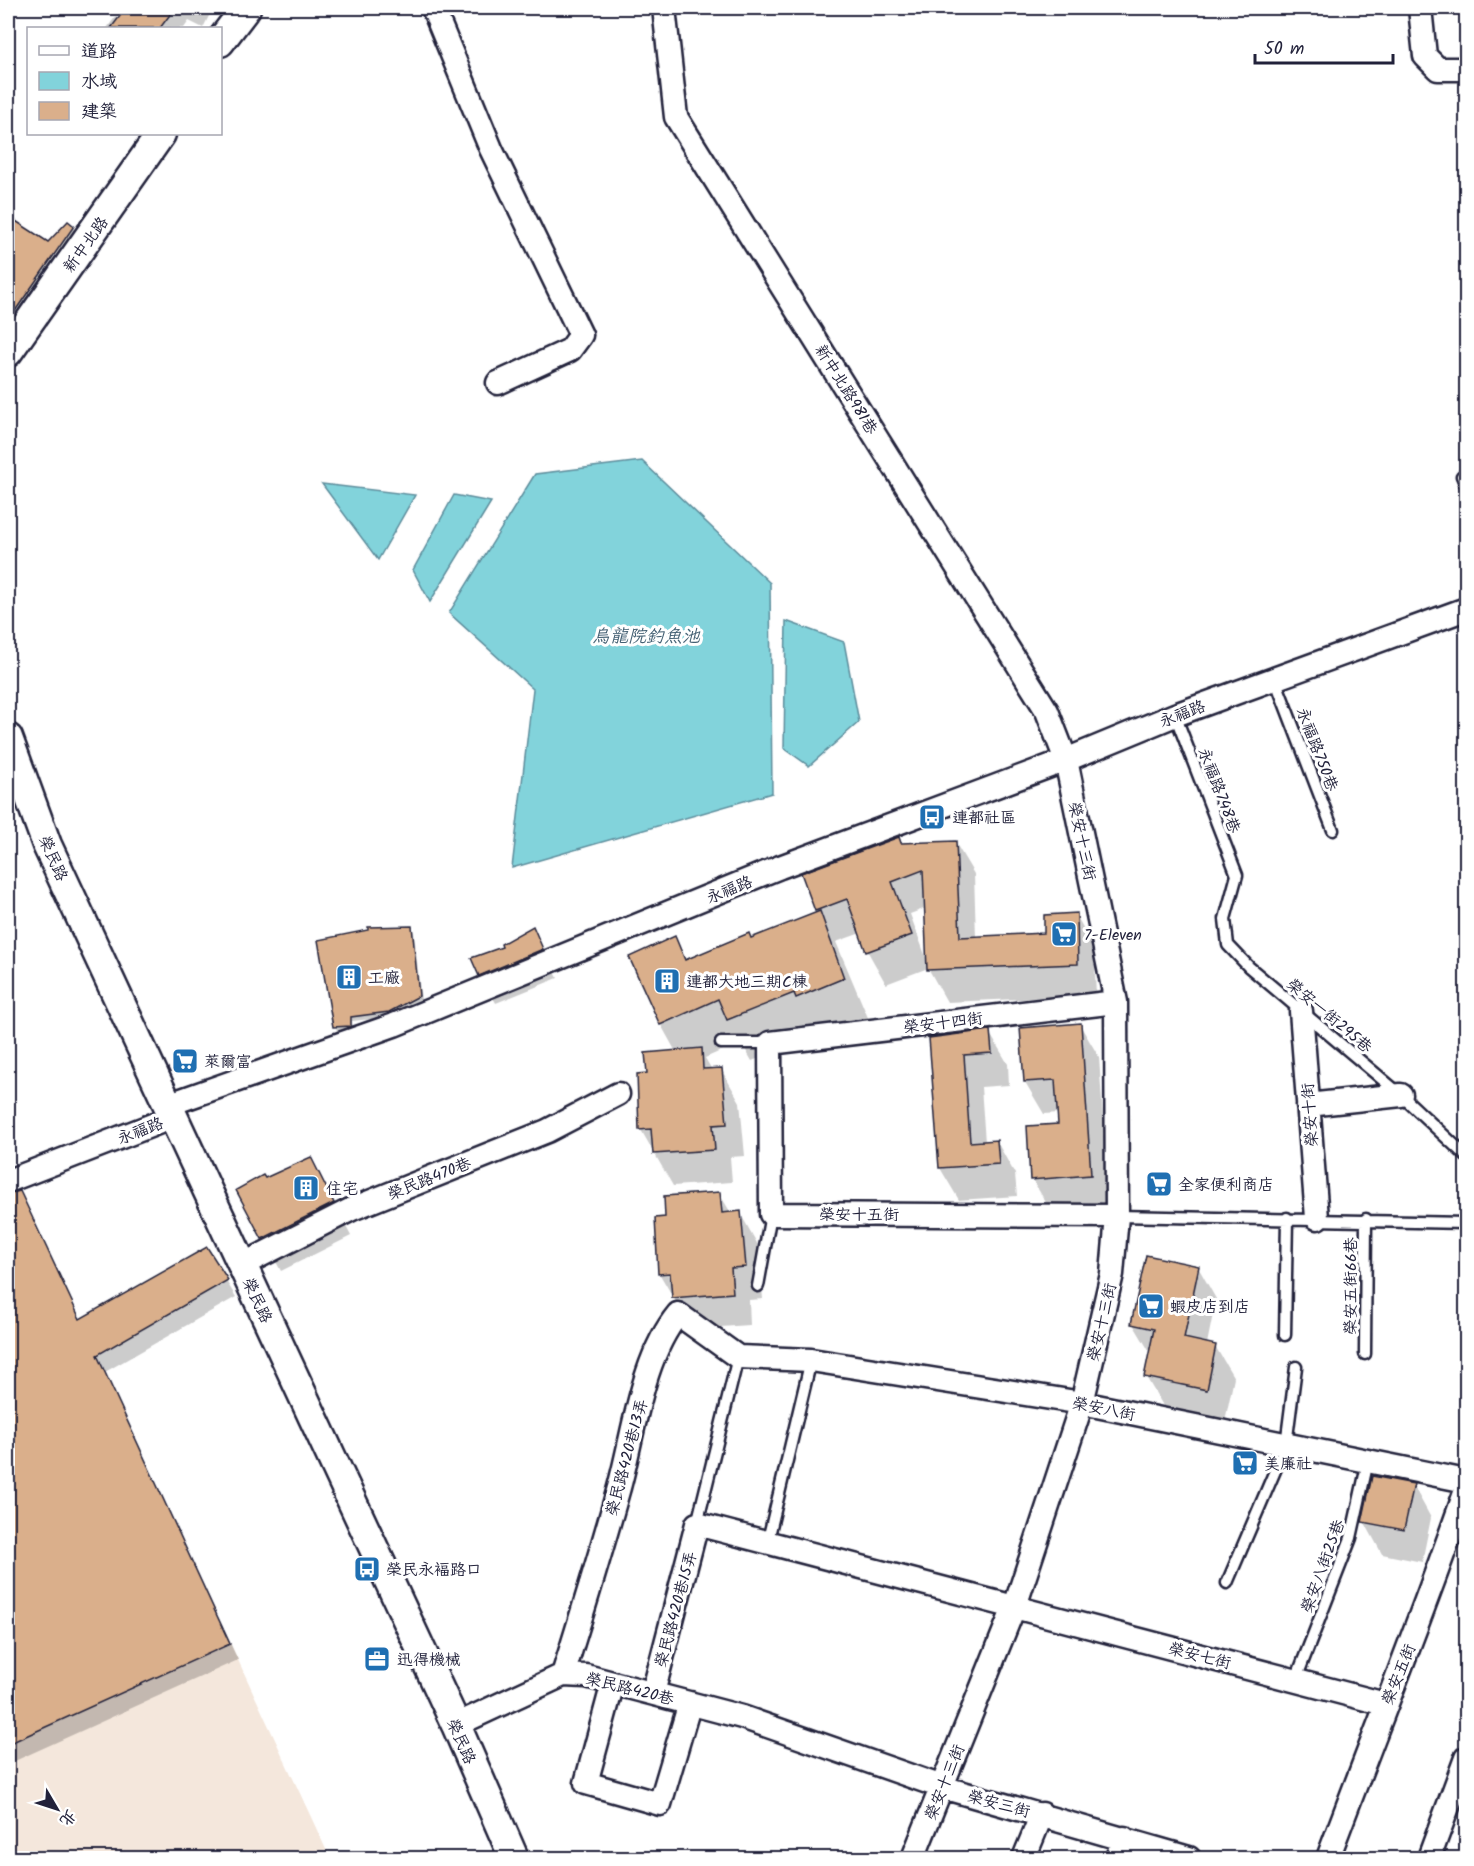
<svg xmlns="http://www.w3.org/2000/svg" width="1474" height="1866" viewBox="0 0 1474 1866" font-family="Kalam,'LXGW WenKai TC',sans-serif">
	<rect width="100%" height="100%" fill="#fff"/>
	<filter id="ink" filterUnits="userSpaceOnUse"><feTurbulence type="fractalNoise" baseFrequency=".0167" numOctaves="2"/><feDisplacementMap in="SourceGraphic" scale="12" xChannelSelector="R" yChannelSelector="G"/><feConvolveMatrix kernelMatrix="1 2 1 2 8 2 1 2 1" color-interpolation-filters="sRGB"/></filter>
	<g filter="url(#ink)">
		<path fill="#f4e7dc" d="M19 1188 330 1858H8V1192Z"/>
		<path fill="#82d3db" stroke="#5c8c9b" stroke-width="1.5" d="M642 461 770 583 772 793 512 868 533 689 449 613 535 474Z
			M322 484 415 495 378 560Z
			M454 495 491 502 430 602 413 570Z
			M786 621 844 642 859 722 809 766 784 748Z"/>
		<path fill="#0003" fill-rule="evenodd" d="M128 8H213L203 28 189 21 184 28H107L116 16 119 19Z
			M8 206 18 224 48 244 73 227 85 249 8 358Z
			M955 842 974 874 976 937 1046 934 1076 915 1094 947 1096 996 947 1002 928 968 886 984 868 952 861 933 836 942 869 1020 821 1039 818 1034 752 1061 741 1042 705 1058 712 1070 721 1069 740 1102 745 1156 730 1157 732 1182 673 1186 641 1130 649 1075 676 1052 661 1025 631 957 674 938 687 960 751 940 818 913 816 910 901 844ZM926 908 928 963 910 914Z
			M412 927 414 932 421 1001 392 1017 352 1021 353 1030 337 1032 320 941Z
			M533 928 558 978 496 1003 480 975 504 948Z
			M1080 1025 1099 1057 1109 1207 1051 1211 1032 1179 1060 1125 1059 1113 1044 1114 1025 1082 1022 1029Z
			M989 1032 1008 1064 1009 1085 981 1087 985 1142H997L1015 1174 1017 1196 959 1200 940 1168 931 1039Z
			M310 1158 351 1236 281 1271 263 1238 265 1180Z
			M20 1192 81 1320 206 1249 236 1297 105 1372 238 1660 8 1764V1194Z
			M719 1193 731 1213H740L758 1245 763 1299 749 1300 750 1325 692 1329 659 1273 667 1218Z
			M1198 1267 1216 1299 1207 1344 1215 1346 1234 1378 1225 1421 1165 1409 1146 1377 1151 1354 1133 1324Z
			M1413 1485 1431 1518 1422 1562 1382 1554 1364 1521Z"/>
		<path fill="#daaf8b" stroke="#22223b" stroke-width="1.5" d="M126 8H175L160 28H111Z
			M8 216 48 242 68 221 74 226 8 321Z
			M899 837 901 843 956 841 960 937 1044 933V915L1077 913 1078 964 927 970 923 870 892 882 912 935 866 952 847 899 815 911 801 873Z
			M820 911 844 978 796 998 794 993 727 1020 718 999 660 1025 629 957 675 936 685 960 749 933 751 938Z
			M412 926 419 996 389 1012 351 1017V1026L333 1027 318 940 368 930V927Z
			M533 926 543 949 479 976 471 958 502 947 501 944Z
			M1081 1023 1091 1175 1030 1180 1027 1126 1058 1124 1055 1080 1024 1082 1020 1028Z
			M990 1030 992 1053 964 1055 970 1142 997 1140 999 1164 939 1168 929 1038Z
			M702 1048 703 1069 722 1068 727 1124 713 1125 715 1150 653 1154 651 1129 639 1130 637 1074 647 1073 645 1053Z
			M311 1157 334 1203 262 1239 236 1190 263 1175 265 1178Z
			M20 1191 80 1319 207 1247 228 1280 97 1355 230 1644 8 1744V1194Z
			M720 1192 722 1213 741 1211 746 1267 731 1268 733 1293 672 1298 670 1273 658 1274 655 1218 665 1217 664 1196Z
			M1146 1255 1199 1266 1184 1338 1216 1345 1207 1390 1144 1377 1154 1329 1131 1324Z
			M1372 1476 1414 1484 1404 1530 1362 1522Z"/>
		<g fill="none" stroke-linecap="round" stroke-linejoin="round">
			<defs>
				<path id="service" d="M1462 476 1466 485
					M1275 679 1333 830
					M1175 715 1237 875 1225 919 1228 945 1249 967 1401 1095 1466 1156
					M721 1043H770
					M1117 1216 1466 1223
					M758 1286 771 1214
					M1285 1335 1287 1218
					M1365 1354 1366 1219
					M697 1524 738 1357
					M767 1544 811 1360
					M1227 1583 1286 1445 1296 1367
					M1296 1679 1351 1538 1368 1461"/>
				<path id="minor" d="M433 8 491 149 581 335 570 350 498 383
					M664 8 676 117 1047 711 1066 760 1116 1002 1117 1216 1112 1274 1082 1403 1017 1600 913 1858
					M1420 8 1425 56 1438 69H1466
					M1116 1002 770 1043 771 1214 1117 1216
					M1301 1011 1317 1218
					M1308 1105 1401 1095
					M8 1181 173 1117 170 1104 394 1025 780 867 1066 760 1175 715 1466 609
					M242 1265 352 1209 547 1131 618 1094
					M563 1675C582 1614 601 1552 618 1491 634 1435 641 1359 678 1314L738 1357 811 1360 1082 1403 1466 1481
					M613 1683 586 1783 660 1804 690 1703
					M653 1693 697 1524 1385 1704
					M456 1725 563 1675 586 1676 742 1717 942 1787 1189 1858
					M1024 1858 1042 1814
					M1117 1858 1124 1838
					M1328 1858C1374 1735 1423 1614 1466 1490
					M1429 1858 1466 1758"/>
				<path id="tertiary" d="M220 42 246 8
					M8 352 161 134
					M8 738 47 845 456 1725 514 1858"/>
			</defs>
			<use href="#service" stroke="#22223b" stroke-width="15"/>
			<use href="#minor" stroke="#22223b" stroke-width="27"/>
			<use href="#tertiary" stroke="#22223b" stroke-width="33"/>
			<use href="#service" stroke="#fff" stroke-width="10"/>
			<use href="#minor" stroke="#fff" stroke-width="22"/>
			<use href="#tertiary" stroke="#fff" stroke-width="28"/>
		</g>
	</g>
	<defs>
		<symbol id="bus-square" viewBox="-11 -11 22 22"><rect x="-9" y="-9" width="18" height="18" rx="4" fill="#1f6fb2" stroke="#fff"/><path d="M-5-6H5V4H4V6H2V4H-2V6H-4V4H-5ZM-3.5-4V0h7V-4ZM-3.5 1.2v1.5H-2V1.2ZM2 1.2v1.5H3.5V1.2Z" fill="#fff"/></symbol>
		<symbol id="supermarket-square" viewBox="-11 -11 22 22"><rect x="-9" y="-9" width="18" height="18" rx="4" fill="#1f6fb2" stroke="#fff"/><path d="M-6-5.5h2.5l.6 2H6L4.5 2H-2.5L-4.4-4H-6ZM-1.5 3.2a1.3 1.3 0 1 0 .1 0ZM3 3.2a1.3 1.3 0 1 0 .1 0Z" fill="#fff"/></symbol>
		<symbol id="building-square" viewBox="-11 -11 22 22"><rect x="-9" y="-9" width="18" height="18" rx="4" fill="#1f6fb2" stroke="#fff"/><path d="M-4-6H4V6H1V3H-1V6H-4ZM-2.5-4.3h1.7v1.8h-1.7ZM.8-4.3h1.7v1.8H.8ZM-2.5-1h1.7V.8h-1.7ZM.8-1h1.7V.8H.8Z" fill="#fff"/></symbol>
		<symbol id="office-square" viewBox="-11 -11 22 22"><rect x="-9" y="-9" width="18" height="18" rx="4" fill="#1f6fb2" stroke="#fff"/><path d="M-6-3h4V-5.5h4V-3h4V5H-6ZM-1-4.5V-3h2v-1.5ZM-6 0V1H6V0Z" fill="#fff"/></symbol>
	</defs>
	<g fill-rule="evenodd">
		<use href="#bus-square" x="917" y="802" width="30" height="30"/>
		<use href="#supermarket-square" x="1049" y="919" width="30" height="30"/>
		<use href="#building-square" x="334" y="962" width="30" height="30"/>
		<use href="#building-square" x="652" y="966" width="30" height="30"/>
		<use href="#supermarket-square" x="170" y="1046" width="30" height="30"/>
		<use href="#supermarket-square" x="1144" y="1169" width="30" height="30"/>
		<use href="#building-square" x="291" y="1173" width="30" height="30"/>
		<use href="#supermarket-square" x="1136" y="1291" width="30" height="30"/>
		<use href="#supermarket-square" x="1230" y="1448" width="30" height="30"/>
		<use href="#bus-square" x="352" y="1554" width="30" height="30"/>
		<use href="#office-square" x="362" y="1644" width="30" height="30"/>
	</g>
	<g text-anchor="middle" stroke-width="6" stroke-linejoin="round" paint-order="stroke">
		<g font-size="16" fill="#22223b" stroke="#fff">
			<text transform="translate(85 244) rotate(-54)" y="6">新中北路</text>
			<text transform="translate(847 389) rotate(58)" y="6">新中北路981巷</text>
			<text transform="translate(1182 713) rotate(-21)" y="6">永福路</text>
			<text transform="translate(1318 749) rotate(69)" y="6">永福路750巷</text>
			<text transform="translate(1220 790) rotate(69)" y="6">永福路748巷</text>
			<text transform="translate(1083 841) rotate(78)" y="6">榮安十三街</text>
			<text transform="translate(54 858) rotate(66)" y="6">榮民路</text>
			<text transform="translate(729 889) rotate(-22)" y="6">永福路</text>
			<text transform="translate(1330 1015) rotate(40)" y="6">榮安一街295巷</text>
			<text transform="translate(943 1022) rotate(-7)" y="6">榮安十四街</text>
			<text transform="translate(1309 1115) rotate(-94)" y="6">榮安十街</text>
			<text transform="translate(140 1130) rotate(-21)" y="6">永福路</text>
			<text transform="translate(429 1178) rotate(-22)" y="6">榮民路470巷</text>
			<text x="859" y="1220">榮安十五街</text>
			<text transform="translate(1350 1286) rotate(-90)" y="6">榮安五街66巷</text>
			<text transform="translate(258 1300) rotate(65)" y="6">榮民路</text>
			<text transform="translate(1101 1322) rotate(-77)" y="6">榮安十三街</text>
			<text transform="translate(1104 1408) rotate(11)" y="6">榮安八街</text>
			<text transform="translate(626 1457) rotate(-75)" y="6">榮民路420巷13弄</text>
			<text transform="translate(1322 1566) rotate(-70)" y="6">榮安八街25巷</text>
			<text transform="translate(675 1609) rotate(-75)" y="6">榮民路420巷15弄</text>
			<text transform="translate(1200 1655) rotate(14)" y="6">榮安七街</text>
			<text transform="translate(1398 1674) rotate(-68)" y="6">榮安五街</text>
			<text transform="translate(630 1688) rotate(14)" y="6">榮民路420巷</text>
			<text transform="translate(462 1741) rotate(66)" y="6">榮民路</text>
			<text transform="translate(944 1782) rotate(-68)" y="6">榮安十三街</text>
			<text transform="translate(999 1803) rotate(15)" y="6">榮安三街</text>
		</g>
		<g font-size="16" fill="#22223b" stroke="#fff" text-anchor="start">
			<text x="952" y="823">連都社區</text>
			<text x="1084" y="940">7-Eleven</text>
			<text x="368" y="983">工廠</text>
			<text x="686" y="987">連都大地三期C棟</text>
			<text x="204" y="1067">萊爾富</text>
			<text x="1178" y="1190">全家便利商店</text>
			<text x="326" y="1194">住宅</text>
			<text x="1170" y="1312">蝦皮店到店</text>
			<text x="1264" y="1469">美廉社</text>
			<text x="386" y="1575">榮民永褔路口</text>
			<text x="397" y="1665">迅得機械</text>
		</g>
		<g font-size="18" font-style="italic" fill="#446073" stroke="#fff">
			<text x="646" y="642">烏龍院釣魚池</text>
		</g>
	</g>
	<rect width="1474" height="1866" fill="none" stroke="#fff" stroke-width="30"/>
	<rect x="15" y="15" width="1444" height="1836" fill="none" stroke="#22223b" stroke-width="2" filter="url(#ink)"/>
	<rect x="27" y="27" width="195" height="108" fill="#ffffff" stroke="#a7a7b1" stroke-width="1.5"/>
	<rect x="39" y="46" width="30" height="9" fill="#ffffff" stroke="#a7a7b1" stroke-width="1.5"/>
	<text x="81" y="57" font-size="18" fill="#22223b">道路</text>
	<rect x="39" y="72" width="30" height="18" fill="#82d3db" stroke="#a7a7b1" stroke-width="1.5"/>
	<text x="81" y="87" font-size="18" fill="#22223b">水域</text>
	<rect x="39" y="102" width="30" height="18" fill="#daaf8b" stroke="#a7a7b1" stroke-width="1.5"/>
	<text x="81" y="117" font-size="18" fill="#22223b">建築</text>
	<g transform="translate(57 1809) rotate(129)" stroke="#ffffff" stroke-width="4.5" paint-order="stroke">
	<path d="M0-4.5L10 22L0 15L-10 22Z" fill="#22223b"/>
	<text y="-9" font-size="16" font-weight="bold" text-anchor="middle" fill="#22223b">北</text>
	</g>
	<path d="M1255 54v9h138v-9" fill="none" stroke="#22223b" stroke-width="3"/>
	<text x="1264" y="54" font-size="18" fill="#22223b" stroke="#ffffff" stroke-width="4.5" paint-order="stroke">50 m</text>
</svg>
